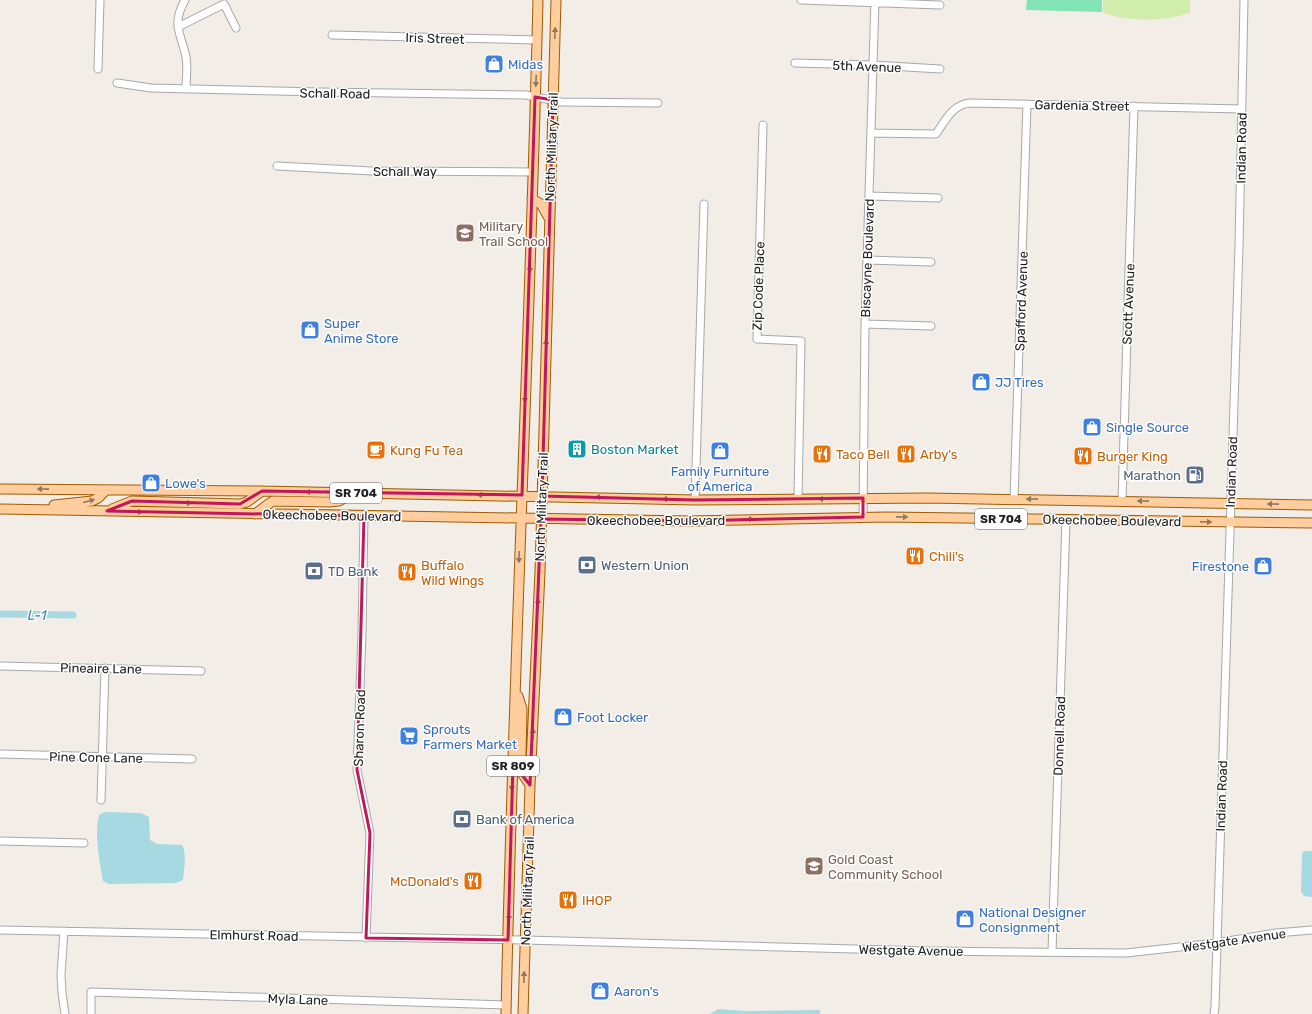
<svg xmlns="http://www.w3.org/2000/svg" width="1312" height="1014" viewBox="0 0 1312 1014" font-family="Rubik,sans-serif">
	<rect width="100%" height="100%" fill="#f2ede7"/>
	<path fill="#d1edab" d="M1103 0H1190V13C1162 22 1131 22 1103 13Z"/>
	<path fill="#82e4b5" d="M1027 0H1102V12L1026 10Z"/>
	<path fill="#a6d9e1" d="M106 812 141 813 149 817 150 840 157 844 182 845C187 853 184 871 183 880L176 883 109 884 103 881C100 864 93 829 100 814Z
		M1304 851H1312V897L1304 896 1301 892 1302 854Z
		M718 1009 746 1011 820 1010V1014H710Z"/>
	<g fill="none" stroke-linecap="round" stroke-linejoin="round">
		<path stroke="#a6d9e1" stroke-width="7" d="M0 614 73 615"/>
		<defs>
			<path id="minor" d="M185 0C171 25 181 33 186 57 188 67 186 79 186 89
				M801 0 940 5
				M178 27 224 4 236 28
				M332 35 537 40
				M795 63 873 65 940 69
				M98 69 100 0
				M117 83 151 88 320 92 526 95 561 102 658 103
				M763 125 757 339 801 341 798 499
				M871 133 936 134C945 121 953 104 970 103L1242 109
				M277 166 372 171 532 172
				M869 196 938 198
				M867 260 931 262
				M865 324 931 326
				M1014 499 1027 104
				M695 500 704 204
				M1122 501 1134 106
				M364 516 362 633 357 770 370 833 366 938
				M863 517 865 324 875 0
				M0 666 201 671
				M0 754 192 759
				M101 800 105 668
				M0 841 84 843
				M0 930 525 940 928 951 1126 953 1216 943 1276 933 1312 930
				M64 931 61 975 62 993 65 1014
				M1052 952 1066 520
				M91 1014V992L506 1005
				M1214 1014 1215 1007 1239 246 1244 0"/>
			<path id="major" d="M532 199 541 204 549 218
				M0 489 262 491 695 500 929 498 1312 505
				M54 505 92 501 98 498 106 490
				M0 509 689 521 887 517 1312 523
				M112 509 132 501 240 504 247 502 262 491
				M255 514 270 503 273 501 329 502 339 501 352 494
				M518 696 522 709 521 755 522 773 530 785
				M506 1014C513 676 530 338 538 0
				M523 1014 530 785 540 572 556 0"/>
		</defs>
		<use href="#minor" stroke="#a8a8a8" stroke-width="9"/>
		<use href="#major" stroke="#9d5c00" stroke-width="11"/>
		<use href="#minor" stroke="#fff" stroke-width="7"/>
		<use href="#major" stroke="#ffcd9e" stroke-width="9"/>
	</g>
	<defs><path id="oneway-solid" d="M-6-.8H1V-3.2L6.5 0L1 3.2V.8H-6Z"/></defs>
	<g fill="#907760">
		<use href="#oneway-solid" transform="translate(555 33) rotate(-88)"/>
		<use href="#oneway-solid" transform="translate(536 81) rotate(92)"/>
		<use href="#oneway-solid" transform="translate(530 267) rotate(91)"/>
		<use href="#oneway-solid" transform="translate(546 345) rotate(-88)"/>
		<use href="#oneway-solid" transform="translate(525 397) rotate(92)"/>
		<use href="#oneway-solid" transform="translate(43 489) rotate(-179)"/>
		<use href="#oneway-solid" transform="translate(311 492) rotate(-179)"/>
		<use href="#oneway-solid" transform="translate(483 495) rotate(-179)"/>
		<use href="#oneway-solid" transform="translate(601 497) rotate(-179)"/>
		<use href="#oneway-solid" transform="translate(668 499) rotate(-179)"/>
		<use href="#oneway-solid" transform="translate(824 499) rotate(179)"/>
		<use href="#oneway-solid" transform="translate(1032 499) rotate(-179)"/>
		<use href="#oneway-solid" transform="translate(89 501) rotate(-15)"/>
		<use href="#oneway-solid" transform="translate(1143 501) rotate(-179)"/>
		<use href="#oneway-solid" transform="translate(186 503) rotate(2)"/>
		<use href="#oneway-solid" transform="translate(1273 504) rotate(-179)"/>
		<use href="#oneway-solid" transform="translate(137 512) rotate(1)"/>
		<use href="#oneway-solid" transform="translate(902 517) rotate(1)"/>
		<use href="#oneway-solid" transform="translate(748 519) rotate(-1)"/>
		<use href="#oneway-solid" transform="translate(1206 522) rotate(1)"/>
		<use href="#oneway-solid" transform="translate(519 557) rotate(92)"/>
		<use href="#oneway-solid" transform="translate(538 604) rotate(-88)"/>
		<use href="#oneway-solid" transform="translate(533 734) rotate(-88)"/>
		<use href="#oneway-solid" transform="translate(512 785) rotate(92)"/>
		<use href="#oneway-solid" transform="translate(509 915) rotate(92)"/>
		<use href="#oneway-solid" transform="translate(524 977) rotate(-88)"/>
	</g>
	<path fill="none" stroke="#c2185b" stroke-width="3" stroke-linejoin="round" d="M535 97 553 100 542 496 695 500 863 498V517L689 521 541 519 530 785 513 764 508 940 366 938 370 833 357 770 364 516 107 511 132 501 240 504 262 491 522 495Z"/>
	<defs>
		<symbol id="shop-square" viewBox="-11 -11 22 22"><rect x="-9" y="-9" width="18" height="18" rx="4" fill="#3f7fe0" stroke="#fff"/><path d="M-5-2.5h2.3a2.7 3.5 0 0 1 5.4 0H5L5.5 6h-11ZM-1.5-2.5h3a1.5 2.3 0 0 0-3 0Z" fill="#fff"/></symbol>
		<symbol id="school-square" viewBox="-11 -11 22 22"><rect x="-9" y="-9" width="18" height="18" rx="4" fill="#8d6e63" stroke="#fff"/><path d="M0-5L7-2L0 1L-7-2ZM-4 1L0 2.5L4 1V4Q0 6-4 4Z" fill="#fff"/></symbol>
		<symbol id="building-square" viewBox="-11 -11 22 22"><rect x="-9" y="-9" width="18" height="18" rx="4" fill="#0f9aa8" stroke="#fff"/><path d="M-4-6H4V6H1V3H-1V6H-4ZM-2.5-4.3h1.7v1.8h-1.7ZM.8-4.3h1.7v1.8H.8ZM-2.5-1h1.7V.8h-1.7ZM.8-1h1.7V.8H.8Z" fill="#fff"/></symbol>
		<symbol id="cafe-square" viewBox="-11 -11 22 22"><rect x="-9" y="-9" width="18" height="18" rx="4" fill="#e8710a" stroke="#fff"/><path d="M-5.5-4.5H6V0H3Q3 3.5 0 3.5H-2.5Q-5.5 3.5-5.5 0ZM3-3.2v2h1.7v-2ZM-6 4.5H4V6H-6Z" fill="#fff"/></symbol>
		<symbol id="restaurant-square" viewBox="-11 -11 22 22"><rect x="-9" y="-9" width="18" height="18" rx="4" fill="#e8710a" stroke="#fff"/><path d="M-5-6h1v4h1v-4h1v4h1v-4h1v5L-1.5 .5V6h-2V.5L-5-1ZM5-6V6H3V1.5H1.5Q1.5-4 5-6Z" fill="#fff"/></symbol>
		<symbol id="fuel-square" viewBox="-11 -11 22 22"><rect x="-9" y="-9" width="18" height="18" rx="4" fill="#5c6f8a" stroke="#fff"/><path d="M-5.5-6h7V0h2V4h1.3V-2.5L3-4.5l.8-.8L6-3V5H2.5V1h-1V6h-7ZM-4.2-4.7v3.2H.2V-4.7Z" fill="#fff"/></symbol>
		<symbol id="bank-square" viewBox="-11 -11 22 22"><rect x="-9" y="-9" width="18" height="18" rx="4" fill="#5c6f8a" stroke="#fff"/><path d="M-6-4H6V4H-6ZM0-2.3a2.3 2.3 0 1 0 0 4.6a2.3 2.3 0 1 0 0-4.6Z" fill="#fff"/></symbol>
		<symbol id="supermarket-square" viewBox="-11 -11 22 22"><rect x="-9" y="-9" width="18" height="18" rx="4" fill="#3f7fe0" stroke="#fff"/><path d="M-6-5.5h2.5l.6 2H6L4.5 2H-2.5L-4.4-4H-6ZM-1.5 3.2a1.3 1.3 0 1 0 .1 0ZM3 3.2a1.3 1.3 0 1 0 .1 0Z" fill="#fff"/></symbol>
	</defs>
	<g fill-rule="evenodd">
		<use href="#shop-square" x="483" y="53" width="22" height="22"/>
		<use href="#school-square" x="454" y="222" width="22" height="22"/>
		<use href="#shop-square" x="299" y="319" width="22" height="22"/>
		<use href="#shop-square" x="970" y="371" width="22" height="22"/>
		<use href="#shop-square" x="1081" y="416" width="22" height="22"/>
		<use href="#building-square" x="566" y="438" width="22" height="22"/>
		<use href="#cafe-square" x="365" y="439" width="22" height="22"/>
		<use href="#shop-square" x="709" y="440" width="22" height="22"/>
		<use href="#restaurant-square" x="811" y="443" width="22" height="22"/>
		<use href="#restaurant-square" x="895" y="443" width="22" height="22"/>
		<use href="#restaurant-square" x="1072" y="445" width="22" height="22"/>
		<use href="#fuel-square" x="1184" y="464" width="22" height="22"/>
		<use href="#shop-square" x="140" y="472" width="22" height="22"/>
		<use href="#restaurant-square" x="904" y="545" width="22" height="22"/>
		<use href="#bank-square" x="576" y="554" width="22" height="22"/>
		<use href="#shop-square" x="1252" y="555" width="22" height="22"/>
		<use href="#bank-square" x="303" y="560" width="22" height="22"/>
		<use href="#restaurant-square" x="396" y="561" width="22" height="22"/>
		<use href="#shop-square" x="552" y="706" width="22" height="22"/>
		<use href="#supermarket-square" x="398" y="725" width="22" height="22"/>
		<use href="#bank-square" x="451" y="808" width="22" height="22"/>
		<use href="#school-square" x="803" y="855" width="22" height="22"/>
		<use href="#restaurant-square" x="462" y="870" width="22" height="22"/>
		<use href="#restaurant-square" x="557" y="889" width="22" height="22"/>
		<use href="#shop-square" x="954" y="908" width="22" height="22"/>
		<use href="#shop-square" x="589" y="980" width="22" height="22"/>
	</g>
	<g text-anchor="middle" stroke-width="3" stroke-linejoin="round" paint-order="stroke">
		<g fill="#fff" stroke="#646464" stroke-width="1">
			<rect x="330" y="483" width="52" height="20" rx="3"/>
			<rect x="975" y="509" width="52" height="20" rx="3"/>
			<rect x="487" y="756" width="52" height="20" rx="3"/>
		</g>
		<g font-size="12" font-weight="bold" fill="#212121">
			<text x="356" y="497">SR 704</text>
			<text x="1001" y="523">SR 704</text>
			<text x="513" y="770">SR 809</text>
		</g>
		<g font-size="13" fill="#212121" stroke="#fff">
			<text transform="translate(435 38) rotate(2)" y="5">Iris Street</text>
			<text transform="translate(867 66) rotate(2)" y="5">5th Avenue</text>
			<text transform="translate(335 93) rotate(1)" y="5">Schall Road</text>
			<text transform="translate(1082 105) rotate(1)" y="5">Gardenia Street</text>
			<text transform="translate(551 147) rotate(-88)" y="5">North Military Trail</text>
			<text transform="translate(1241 148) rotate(-89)" y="5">Indian Road</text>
			<text x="405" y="176">Schall Way</text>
			<text transform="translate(867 258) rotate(-88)" y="5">Biscayne Boulevard</text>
			<text transform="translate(758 286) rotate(-88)" y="5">Zip Code Place</text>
			<text transform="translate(1021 301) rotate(-88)" y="5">Spafford Avenue</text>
			<text transform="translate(1128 304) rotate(-88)" y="5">Scott Avenue</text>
			<text transform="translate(1231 472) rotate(-88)" y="5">Indian Road</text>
			<text transform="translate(541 507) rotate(-88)" y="5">North Military Trail</text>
			<text transform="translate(332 515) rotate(1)" y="5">Okeechobee Boulevard</text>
			<text x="656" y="525">Okeechobee Boulevard</text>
			<text transform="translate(1112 520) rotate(1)" y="5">Okeechobee Boulevard</text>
			<text transform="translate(101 668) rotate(1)" y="5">Pineaire Lane</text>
			<text transform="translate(359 728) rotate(-88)" y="5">Sharon Road</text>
			<text transform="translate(1059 736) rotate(-88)" y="5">Donnell Road</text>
			<text transform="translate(96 757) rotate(1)" y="5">Pine Cone Lane</text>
			<text transform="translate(1221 796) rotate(-88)" y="5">Indian Road</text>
			<text transform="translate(527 891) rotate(-88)" y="5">North Military Trail</text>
			<text transform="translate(254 935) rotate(1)" y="5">Elmhurst Road</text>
			<text transform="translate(1234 940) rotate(-8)" y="5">Westgate Avenue</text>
			<text transform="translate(911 950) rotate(1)" y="5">Westgate Avenue</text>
			<text transform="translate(298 999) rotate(2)" y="5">Myla Lane</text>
		</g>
		<g font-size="13" fill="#366cbe" stroke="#fff" text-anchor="start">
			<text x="508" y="69">Midas</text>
			<text x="324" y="328">Super<tspan x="324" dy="15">Anime Store</tspan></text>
			<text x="995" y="387">JJ Tires</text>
			<text x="1106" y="432">Single Source</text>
			<text x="720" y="476" text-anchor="middle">Family Furniture<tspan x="720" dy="15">of America</tspan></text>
			<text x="165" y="488">Lowe's</text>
			<text x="1249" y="571" text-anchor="end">Firestone</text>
			<text x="577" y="722">Foot Locker</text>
			<text x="423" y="734">Sprouts<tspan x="423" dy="15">Farmers Market</tspan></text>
			<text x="979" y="917">National Designer<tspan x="979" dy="15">Consignment</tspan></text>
			<text x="614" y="996">Aaron's</text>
		</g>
		<g font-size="13" fill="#785e54" stroke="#fff" text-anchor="start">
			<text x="479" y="231">Military<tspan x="479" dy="15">Trail School</tspan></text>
			<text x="828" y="864">Gold Coast<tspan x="828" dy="15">Community School</tspan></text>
		</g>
		<g font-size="13" fill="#0d838f" stroke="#fff" text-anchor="start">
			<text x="591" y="454">Boston Market</text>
		</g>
		<g font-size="13" fill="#c56008" stroke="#fff" text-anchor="start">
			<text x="390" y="455">Kung Fu Tea</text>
			<text x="836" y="459">Taco Bell</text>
			<text x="920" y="459">Arby's</text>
			<text x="1097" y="461">Burger King</text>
			<text x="929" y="561">Chili's</text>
			<text x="421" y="570">Buffalo<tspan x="421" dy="15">Wild Wings</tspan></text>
			<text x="459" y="886" text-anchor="end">McDonald's</text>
			<text x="582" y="905">IHOP</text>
		</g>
		<g font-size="13" fill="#4e5e75" stroke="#fff" text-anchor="start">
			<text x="1181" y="480" text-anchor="end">Marathon</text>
			<text x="601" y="570">Western Union</text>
			<text x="328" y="576">TD Bank</text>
			<text x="476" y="824">Bank of America</text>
		</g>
		<g font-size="14" font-style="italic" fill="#427ca6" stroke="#fff">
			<text transform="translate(37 615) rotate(1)" y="5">L-1</text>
		</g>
	</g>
</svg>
